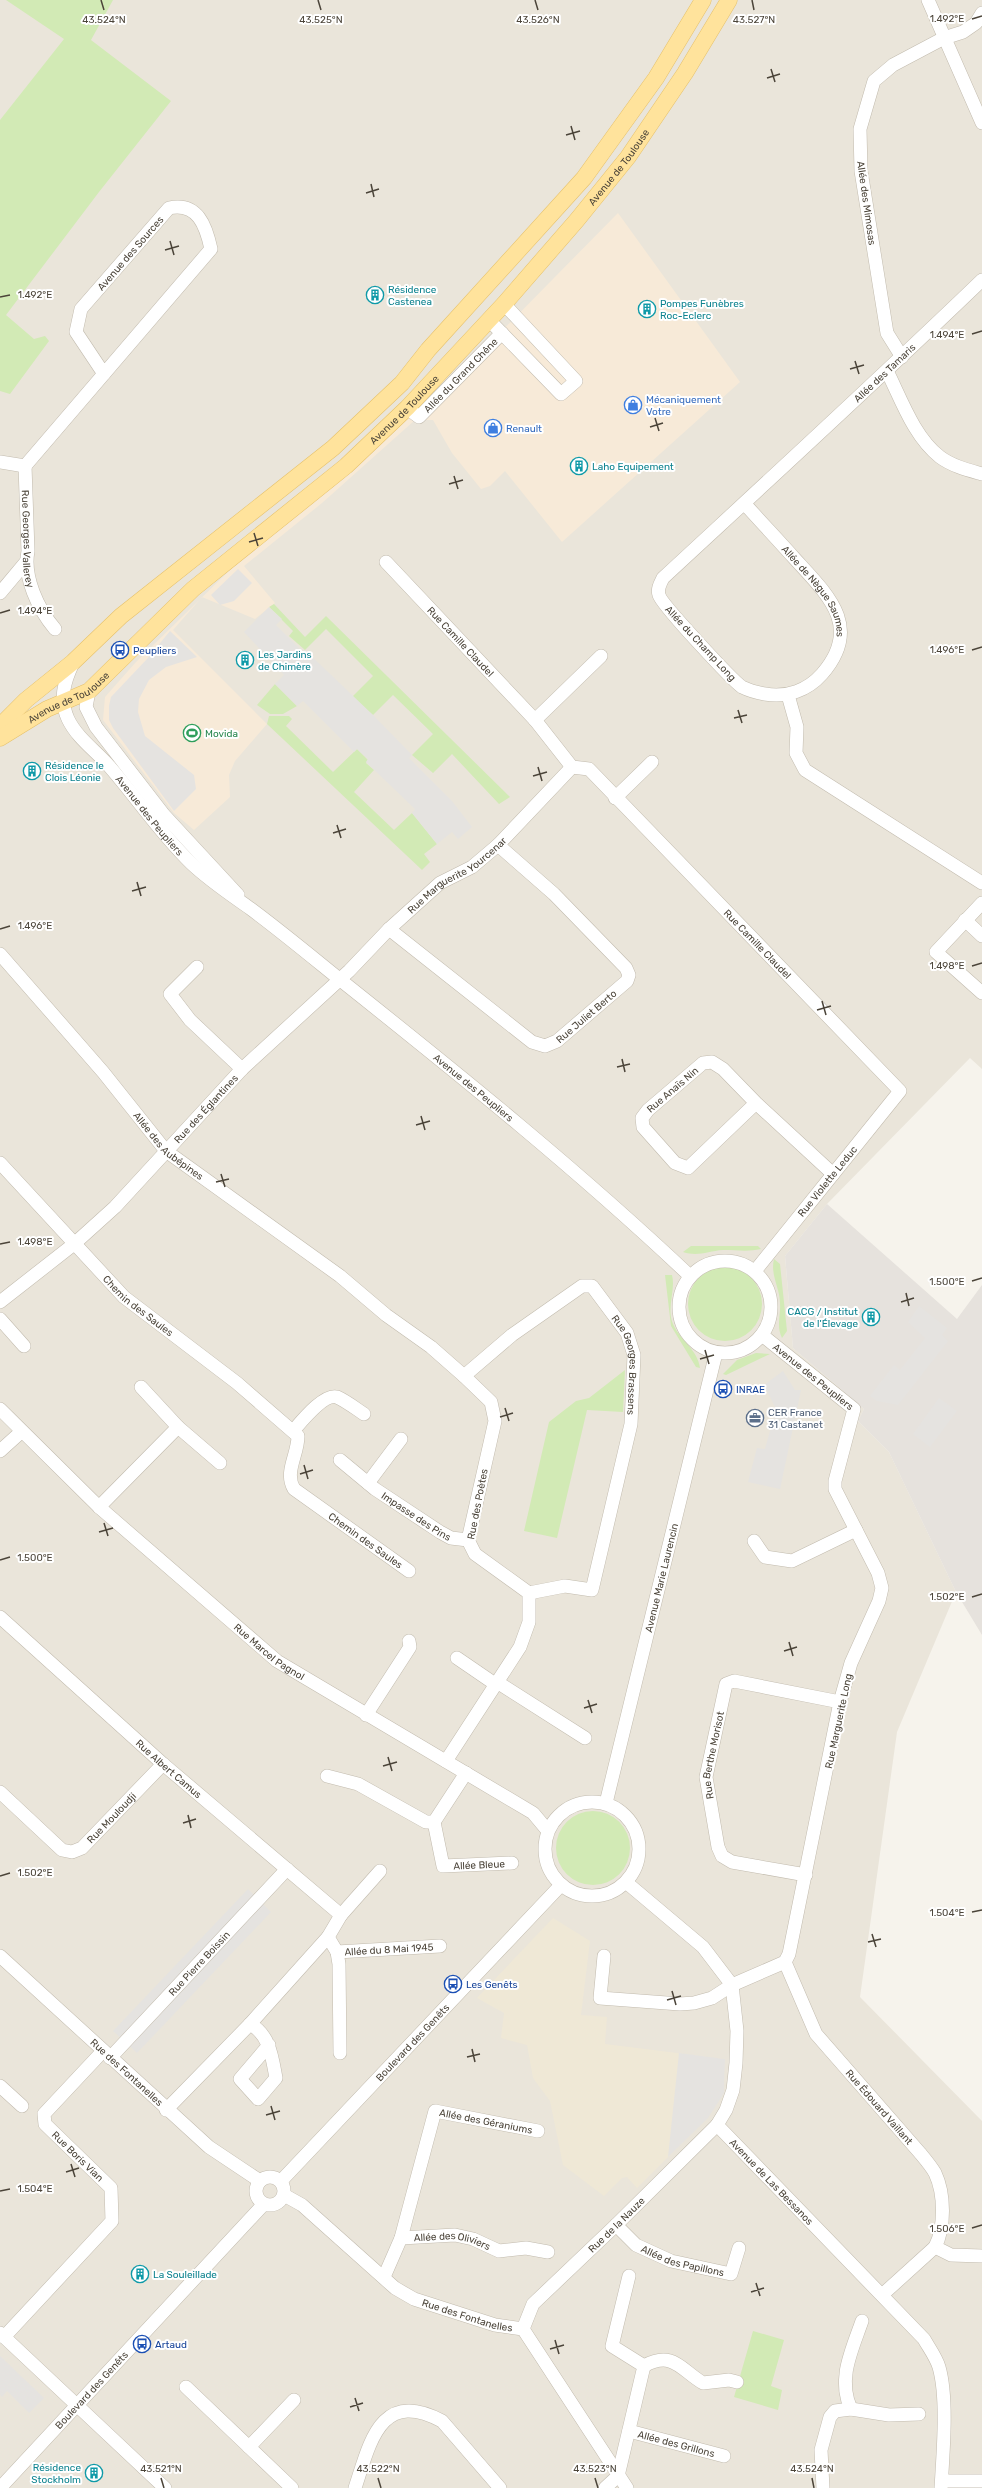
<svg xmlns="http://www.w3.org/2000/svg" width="982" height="2488" viewBox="0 0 982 2488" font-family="Rubik,sans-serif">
	<rect width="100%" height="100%" fill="#f6f3ec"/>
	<path fill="#eae5da" d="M0 0H982V1069L970 1058 827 1204 785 1256 793 1348 864 1409 858 1421 889 1452 956 1592 897 1732 860 1997 982 2121V2488H0Z"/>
	<path fill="#f7ead8" d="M618 213 740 382 562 542 505 471 490 486 481 489 452 453 433 420H415L322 503 244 566 275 603 255 619 202 597 173 630 267 724 235 761 229 775 230 797 194 830 174 813 103 720 105 697 136 662 235 565 420 407 483 350Z"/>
	<path fill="#e6e2dd" d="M827 1204 957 1319 982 1285V1635L956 1592 889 1452 858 1421 864 1409 793 1348 785 1256Z"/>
	<path fill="#efe8d6" d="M553 1918 590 1941 581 2015 607 2017 605 2044 725 2059 724 2093 690 2135 637 2188 627 2177 622 2178 604 2196 563 2165 550 2101 533 2078 527 2045 501 2038 504 2013 477 1998Z"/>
	<path fill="#d2eab5" d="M6 0H113L91 40 171 101 99 192 6 315 34 339 45 336 49 341 10 394 0 391V120L64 39Z
		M274 604 305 637 326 616 510 797 499 804 452 754 433 773 412 755 433 734 393 695 373 715 352 697 373 676 326 629 305 650 289 636 293 631 269 607Z
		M275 684 297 706 283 714H270L257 705Z
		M269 716H289L292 719 286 726 333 772 357 749 368 760 366 763 374 770 354 792 394 830 412 813 437 844 424 854 430 862 422 870 267 724Z
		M691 1246H758L761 1249C748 1252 737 1250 723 1250 708 1251 698 1257 683 1252Z
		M774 1259 780 1264 787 1331 782 1338C776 1326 781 1315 780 1303 780 1288 770 1275 774 1259Z
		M688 1304a37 37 0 1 1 74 0a37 37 0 1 1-74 0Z
		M665 1275H672C676 1291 666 1307 673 1324 680 1340 698 1350 700 1368L696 1367 671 1326Z
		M756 1353 770 1354 726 1375 723 1374 737 1360Z
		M625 1370 623 1412 587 1410 557 1538 524 1531 549 1422 576 1401 589 1398Z
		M556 1848a37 37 0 1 1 74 0a37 37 0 1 1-74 0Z
		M753 2331 784 2340 771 2386 782 2390 778 2410 734 2397Z"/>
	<path fill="#e5e3e0" d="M238 569 252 583 234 601 220 605 211 595Z
		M269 607 282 619 276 625 300 649 299 651 302 654 305 650 373 715 412 755 409 758 452 801 472 827 458 839 452 832 437 844 412 813 415 809 366 762 368 759 357 749 354 752 303 701 297 706 275 684 284 675 244 632Z
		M170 631 197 657 166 667 149 680 139 699 138 712 145 736 194 775 196 789 174 811 113 728 109 720V706L111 697 147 659Z
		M919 1306 947 1328 942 1335 948 1341 898 1405 877 1401 870 1396 894 1365 900 1370 925 1338 908 1322Z
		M783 1371 795 1390H801L780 1489 748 1482 757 1448 765 1449 776 1409 764 1385Z
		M939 1398 957 1411 930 1447 913 1434Z
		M248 1889 271 1912 137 2053 113 2031Z
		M679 2053 725 2059 724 2093 708 2118 668 2157Z
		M0 2356 44 2398 29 2413 7 2391 2 2397 0 2395Z"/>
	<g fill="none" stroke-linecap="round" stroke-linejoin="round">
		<defs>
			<g id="minor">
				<path d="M928 0 982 123"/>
				<path d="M489 320 561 394 576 381 504 304"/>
				<path d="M902 357 887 333 861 171 860 129 874 81 893 65 944 38 963 32 976 23 982 13"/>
				<path d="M887 371C901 399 914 437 940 457 952 466 968 470 982 474"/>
				<path id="s1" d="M407 408 419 417 502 333"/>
				<path d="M0 462 25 466"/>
				<path d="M25 466 211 249C206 226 198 202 169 208L81 309 76 332 104 374"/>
				<path id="s2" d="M25 466 28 551C23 577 38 609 55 629"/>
				<path id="s3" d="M744 503C761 522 778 540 795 559 828 595 863 627 822 674 808 690 787 698 765 694 759 693 748 690 742 687 733 681 661 604 659 595 657 589 660 584 663 578 770 479 877 381 982 280"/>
				<path id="s4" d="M386 562 535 720 572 767 589 769 900 1091 755 1271"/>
				<path d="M0 593 26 562"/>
				<path id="s5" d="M73 663C64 682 59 699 68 719 77 738 96 751 109 766 137 798 160 833 191 863 210 881 230 894 251 909 282 932 312 957 343 982 461 1076 580 1172 690 1276"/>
				<path d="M89 691 86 707 96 727 164 815 238 895"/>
				<path d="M788 695 797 727 796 753 805 770 982 883"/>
				<path d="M535 720 601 656"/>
				<path d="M615 798 652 762"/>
				<path d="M982 903 936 952 982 993"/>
				<path d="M965 920 982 936"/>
				<path id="s6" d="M389 929 532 1042 545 1046 557 1041 627 981 629 975 626 968 554 894 498 845"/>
				<path id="s7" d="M0 954 103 1072 166 1151 340 1276 386 1315 431 1347 464 1376 491 1402 495 1421 468 1540 475 1554 529 1593V1622L520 1647 446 1761"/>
				<path d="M197 967 170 994 190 1020 242 1069"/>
				<path id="s8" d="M756 1103 688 1168 675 1163 643 1127 642 1118 648 1110 703 1063 712 1062 723 1069 756 1103 833 1174"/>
				<path id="s9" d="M0 1163 124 1297 237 1383 298 1436C298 1455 284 1472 294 1489L409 1571"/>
				<circle cx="725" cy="1307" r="46"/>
				<path id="s10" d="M0 1302 74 1244 115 1207 242 1069 349 971 389 929 440 883 472 867 498 845 572 767"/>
				<path d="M0 1319 24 1346"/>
				<path id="s11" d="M762 1335 854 1409 835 1481V1489L878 1573 882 1588 879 1601 851 1663 840 1702 789 1954 785 1962"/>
				<path id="s12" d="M464 1376 512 1335 582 1286H592L627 1333 634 1355 631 1424 592 1590 565 1586 529 1593"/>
				<path d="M141 1387 178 1427 220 1463"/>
				<path id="s13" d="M0 1409 99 1507 277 1661 533 1813 548 1831"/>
				<path d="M293 1431C301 1422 324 1393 337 1397 346 1401 355 1408 364 1414"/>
				<path d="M0 1451 21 1432"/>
				<path id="s14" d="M340 1460 375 1489 440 1532 451 1538 468 1540"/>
				<path d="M368 1483 401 1439"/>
				<path d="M99 1507 178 1427"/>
				<path d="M754 1541 765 1557 792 1561 856 1530"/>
				<path id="s15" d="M0 1617 163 1764 341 1915 328 1937 250 2024 166 2110"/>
				<path d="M457 1658 495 1684"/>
				<path d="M497 1682 585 1738"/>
				<path d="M366 1715 410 1647 409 1641"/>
				<path d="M327 1776 358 1784 426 1822H434L466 1773"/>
				<path id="s16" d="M0 1792 62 1850 72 1852 82 1848 163 1764"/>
				<circle cx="592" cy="1849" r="47"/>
				<path id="s17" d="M606 1803 716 1353"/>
				<path id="s18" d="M434 1822 443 1866 512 1863"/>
				<path id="s19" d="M806 1875 732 1862 722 1856 718 1847 706 1777 726 1684 734 1681 840 1702"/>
				<path id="s20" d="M627 1883 703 1947 732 1985 737 2031 736 2063 733 2090 726 2110 717 2125 924 2339C929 2348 936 2357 939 2367 948 2398 943 2454 941 2488"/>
				<path d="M341 1915 380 1871"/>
				<path d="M328 1937 337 1952 339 1964 340 2053"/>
				<path id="s21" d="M337 1952 440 1946"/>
				<path id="s22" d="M0 1956 209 2147 260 2181"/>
				<path d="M604 1956 600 1998 680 2004 694 2003 712 1998 732 1985 785 1962"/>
				<path id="s23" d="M785 1962 816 2034 920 2153C925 2159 931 2166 935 2173 945 2194 945 2228 935 2247L882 2295"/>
				<path d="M250 2024C270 2035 272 2057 276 2078L258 2099 240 2079 269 2045"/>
				<path id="s24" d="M110 2058 287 1869"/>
				<path d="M0 2086 22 2106"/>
				<circle cx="270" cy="2191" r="14"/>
				<path id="s25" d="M281 2181 561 1885"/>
				<path id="s26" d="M284 2195 302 2205 395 2288 414 2299 495 2325 523 2329 627 2488"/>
				<path id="s27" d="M616 2225 636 2245 671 2261 731 2274 739 2248"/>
				<path id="s28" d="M401 2238 455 2235 473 2239 499 2251 526 2248 548 2252"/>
				<path d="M935 2247 951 2255 982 2256"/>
				<path id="s29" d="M384 2277 401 2238 435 2111 538 2131"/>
				<path id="s30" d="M523 2329 533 2304 616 2225 717 2125"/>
				<path d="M0 2333 165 2488"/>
				<path d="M4 2337 112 2221 111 2188 45 2124 44 2114 103 2051"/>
				<path d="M644 2366C673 2350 681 2370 703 2383L729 2380 737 2382"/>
				<path d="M186 2387 292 2488"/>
				<path d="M851 2409C837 2379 852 2350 862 2321"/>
				<path id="s31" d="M629 2431 724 2456"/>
				<path d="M249 2447 294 2400"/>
				<path d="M942 2481H982"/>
				<path id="s32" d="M0 2488 263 2205"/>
				<path d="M355 2488C370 2443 380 2388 442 2421L500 2488"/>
				<path d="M605 2488 618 2476 644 2366 612 2346 629 2276"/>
				<path d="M823 2488 821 2450 830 2417 835 2411 851 2409 889 2415 919 2414"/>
			</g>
			<g id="major">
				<path d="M0 726 26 700 73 662 121 616 333 448 402 383 428 350 584 178 656 78 703 0"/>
				<path id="s33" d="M0 738 47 709 89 691 193 589 346 466 407 408 504 304 577 220 628 157 685 73 729 0"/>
			</g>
		</defs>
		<use href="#minor" stroke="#c2bbae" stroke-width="14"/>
		<use href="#major" stroke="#e6c16a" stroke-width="17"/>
		<use href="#minor" stroke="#fff" stroke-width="13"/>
		<use href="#major" stroke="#ffe39c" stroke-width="16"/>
	</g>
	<path fill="none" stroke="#4b4439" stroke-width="1.5" d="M101 0 104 10M318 0 321 10M535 0 538 10M752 0 754 10M972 19 982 16M771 69 775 82M767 78 780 74M571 126 575 140M566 135 580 131M371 184 374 197M366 193 379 189M170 241 174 255M165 250 179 246M0 297 10 295M972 334 982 331M855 361 859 374M850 369 864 365M655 418 659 431M650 427 663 423M454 476 458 489M449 484 463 480M254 533 258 546M249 542 263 538M0 613 10 610M972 650 982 647M738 710 742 723M734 718 747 715M538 767 542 781M533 776 547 772M337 825 341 838M333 833 346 829M137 882 141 896M132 891 146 887M0 929 10 926M972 966 982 963M822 1001 826 1015M817 1010 831 1006M622 1059 625 1072M617 1067 630 1064M421 1116 425 1130M416 1125 430 1121M221 1174 225 1187M216 1182 229 1179M0 1244 10 1242M972 1281 982 1278M906 1293 909 1306M901 1302 914 1298M705 1350 709 1364M700 1359 714 1355M505 1408 509 1421M500 1417 513 1413M304 1465 308 1479M300 1474 313 1470M104 1523 108 1536M99 1532 113 1528M0 1560 10 1557M972 1597 982 1594M789 1642 793 1656M784 1651 797 1647M588 1700 592 1713M584 1708 597 1704M388 1757 392 1771M383 1766 397 1762M188 1815 191 1828M183 1823 196 1819M0 1876 10 1873M972 1912 982 1910M872 1934 876 1947M868 1942 881 1939M672 1991 676 2005M667 2000 681 1996M472 2049 475 2062M467 2057 480 2054M271 2106 275 2120M266 2115 280 2111M71 2164 75 2177M66 2172 79 2168M0 2191 10 2189M972 2228 982 2225M756 2283 760 2296M751 2292 764 2288M555 2340 559 2354M550 2349 564 2345M355 2398 359 2411M350 2407 363 2403M161 2478 164 2488M378 2478 381 2488M595 2478 598 2488M812 2478 814 2488"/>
	<defs>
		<symbol id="building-ring" viewBox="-11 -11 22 22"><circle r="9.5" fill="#fff" stroke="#0f9aa8" stroke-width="1.5"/><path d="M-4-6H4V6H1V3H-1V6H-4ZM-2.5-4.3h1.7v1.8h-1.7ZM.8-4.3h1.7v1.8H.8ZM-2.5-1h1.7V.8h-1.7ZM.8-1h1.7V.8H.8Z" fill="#0f9aa8"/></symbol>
		<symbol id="shop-ring" viewBox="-11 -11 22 22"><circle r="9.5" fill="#fff" stroke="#3f7fe0" stroke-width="1.5"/><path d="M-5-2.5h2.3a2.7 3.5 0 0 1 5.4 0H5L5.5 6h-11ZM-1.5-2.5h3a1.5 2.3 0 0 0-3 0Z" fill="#3f7fe0"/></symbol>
		<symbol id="bus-ring" viewBox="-11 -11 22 22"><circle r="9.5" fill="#fff" stroke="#1a4fb4" stroke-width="1.5"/><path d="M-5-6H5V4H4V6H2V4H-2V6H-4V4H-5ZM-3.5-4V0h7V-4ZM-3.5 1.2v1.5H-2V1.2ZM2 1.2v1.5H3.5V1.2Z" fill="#1a4fb4"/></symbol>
		<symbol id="stadium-ring" viewBox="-11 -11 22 22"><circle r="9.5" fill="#fff" stroke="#2e9e5b" stroke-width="1.5"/><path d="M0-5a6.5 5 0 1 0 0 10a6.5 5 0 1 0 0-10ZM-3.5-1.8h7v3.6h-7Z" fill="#2e9e5b"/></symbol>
		<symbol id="office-ring" viewBox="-11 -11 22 22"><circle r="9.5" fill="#fff" stroke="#5c6f8a" stroke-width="1.5"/><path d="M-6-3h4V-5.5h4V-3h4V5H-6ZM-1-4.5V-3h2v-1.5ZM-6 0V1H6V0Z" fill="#5c6f8a"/></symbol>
	</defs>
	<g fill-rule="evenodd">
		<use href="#building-ring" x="365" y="285" width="20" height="20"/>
		<use href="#building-ring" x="637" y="299" width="20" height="20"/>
		<use href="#shop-ring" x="623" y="395" width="20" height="20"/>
		<use href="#shop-ring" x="483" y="418" width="20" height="20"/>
		<use href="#building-ring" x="569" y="456" width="20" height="20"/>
		<use href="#bus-ring" x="110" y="640" width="20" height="20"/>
		<use href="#building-ring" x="235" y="650" width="20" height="20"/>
		<use href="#stadium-ring" x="182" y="723" width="20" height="20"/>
		<use href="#building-ring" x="22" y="761" width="20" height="20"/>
		<use href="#building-ring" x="861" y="1307" width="20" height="20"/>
		<use href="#bus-ring" x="713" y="1379" width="20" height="20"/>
		<use href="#office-ring" x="745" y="1408" width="20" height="20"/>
		<use href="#bus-ring" x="443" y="1974" width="20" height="20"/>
		<use href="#building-ring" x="130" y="2264" width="20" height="20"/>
		<use href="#bus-ring" x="132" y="2334" width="20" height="20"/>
		<use href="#building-ring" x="84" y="2463" width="20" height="20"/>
	</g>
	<g text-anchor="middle" stroke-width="4" stroke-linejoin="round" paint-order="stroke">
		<g font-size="10" fill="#4b4439" stroke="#fff">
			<text dy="4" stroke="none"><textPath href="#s33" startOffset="848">Avenue de Toulouse</textPath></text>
			<text transform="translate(867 203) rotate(82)" y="4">Allée des Mimosas</text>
			<text transform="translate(130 253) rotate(-49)" y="4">Avenue des Sources</text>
			<text dy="4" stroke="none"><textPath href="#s3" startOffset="742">Allée des Tamaris</textPath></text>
			<text dy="4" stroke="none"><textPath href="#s1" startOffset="74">Allée du Grand Chêne</textPath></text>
			<text dy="4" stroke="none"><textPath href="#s33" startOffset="524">Avenue de Toulouse</textPath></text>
			<text dy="4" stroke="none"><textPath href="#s2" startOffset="73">Rue Georges Vallerey</textPath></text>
			<text dy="4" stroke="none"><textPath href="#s3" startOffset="114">Allée de Nègue Saumes</textPath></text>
			<text dy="4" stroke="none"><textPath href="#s4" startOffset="109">Rue Camille Claudel</textPath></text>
			<text transform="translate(701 643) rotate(47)" y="4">Allée du Champ Long</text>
			<text dy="4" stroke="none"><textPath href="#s33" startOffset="80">Avenue de Toulouse</textPath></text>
			<text dy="4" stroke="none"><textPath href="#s5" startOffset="185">Avenue des Peupliers</textPath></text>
			<text dy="4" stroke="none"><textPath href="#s10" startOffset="627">Rue Marguerite Yourcenar</textPath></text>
			<text dy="4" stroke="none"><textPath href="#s4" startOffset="537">Rue Camille Claudel</textPath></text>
			<text dy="4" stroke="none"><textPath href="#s6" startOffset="247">Rue Juliet Berto</textPath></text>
			<text dy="4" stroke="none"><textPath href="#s5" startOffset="609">Avenue des Peupliers</textPath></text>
			<text dy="4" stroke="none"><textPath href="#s8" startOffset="207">Rue Anaïs Nin</textPath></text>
			<text dy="4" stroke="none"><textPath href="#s10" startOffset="283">Rue des Églantines</textPath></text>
			<text dy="4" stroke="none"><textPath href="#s7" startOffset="256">Allée des Aubépines</textPath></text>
			<text transform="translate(827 1181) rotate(-51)" y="4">Rue Violette Leduc</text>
			<text dy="4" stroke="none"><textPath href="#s9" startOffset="199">Chemin des Saules</textPath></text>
			<text dy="4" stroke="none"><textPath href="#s12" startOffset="248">Rue Georges Brassens</textPath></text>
			<text dy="4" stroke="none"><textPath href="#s11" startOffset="66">Avenue des Peupliers</textPath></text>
			<text transform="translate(477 1504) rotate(-79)" y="4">Rue des Poètes</text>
			<text dy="4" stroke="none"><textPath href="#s14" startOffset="95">Impasse des Pins</textPath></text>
			<text dy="4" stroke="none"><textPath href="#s9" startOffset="548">Chemin des Saules</textPath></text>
			<text dy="4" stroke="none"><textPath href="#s17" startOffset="232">Avenue Marie Laurencin</textPath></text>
			<text dy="4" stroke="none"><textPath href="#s13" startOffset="363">Rue Marcel Pagnol</textPath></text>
			<text transform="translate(838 1721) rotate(-78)" y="4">Rue Marguerite Long</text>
			<text dy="4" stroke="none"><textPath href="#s19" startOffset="190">Rue Berthe Morisot</textPath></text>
			<text dy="4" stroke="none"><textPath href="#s15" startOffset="227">Rue Albert Camus</textPath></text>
			<text dy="4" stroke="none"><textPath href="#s16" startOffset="148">Rue Mouloudji</textPath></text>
			<text dy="4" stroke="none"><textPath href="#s18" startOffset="81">Allée Bleue</textPath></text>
			<text dy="4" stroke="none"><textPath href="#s21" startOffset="52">Allée du 8 Mai 1945</textPath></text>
			<text dy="4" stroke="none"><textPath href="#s24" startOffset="130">Rue Pierre Boissin</textPath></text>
			<text dy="4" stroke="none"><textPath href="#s25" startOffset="191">Boulevard des Genêts</textPath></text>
			<text dy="4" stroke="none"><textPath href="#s22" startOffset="172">Rue des Fontanelles</textPath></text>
			<text dy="4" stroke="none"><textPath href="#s23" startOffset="175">Rue Édouard Vaillant</textPath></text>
			<text dy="4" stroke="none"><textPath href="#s29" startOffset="226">Allée des Géraniums</textPath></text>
			<text transform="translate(78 2156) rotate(44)" y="4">Rue Boris Vian</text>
			<text dy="4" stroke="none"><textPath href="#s20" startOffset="370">Avenue de Las Bessanos</textPath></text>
			<text dy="4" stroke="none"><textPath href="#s30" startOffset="142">Rue de la Nauze</textPath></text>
			<text dy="4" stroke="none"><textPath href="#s28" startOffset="52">Allée des Oliviers</textPath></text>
			<text dy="4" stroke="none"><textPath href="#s27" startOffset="78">Allée des Papillons</textPath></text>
			<text dy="4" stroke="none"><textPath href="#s26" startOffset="223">Rue des Fontanelles</textPath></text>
			<text dy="4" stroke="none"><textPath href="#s32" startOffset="134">Boulevard des Genêts</textPath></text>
			<text dy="4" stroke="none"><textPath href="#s31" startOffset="49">Allée des Grillons</textPath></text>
		</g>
		<g font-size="10" fill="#0d838f" stroke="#fff" text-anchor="start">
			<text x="388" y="293">Résidence<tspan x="388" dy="12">Castenea</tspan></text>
			<text x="660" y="307">Pompes Funèbres<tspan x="660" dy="12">Roc-Eclerc</tspan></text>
			<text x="592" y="470">Laho Equipement</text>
			<text x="258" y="658">Les Jardins<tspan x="258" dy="12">de Chimère</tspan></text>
			<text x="45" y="769">Résidence le<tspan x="45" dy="12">Clois Léonie</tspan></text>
			<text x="858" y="1315" text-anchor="end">CACG / Institut<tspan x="858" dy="12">de l'Élevage</tspan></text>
			<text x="153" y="2278">La Souleillade</text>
			<text x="81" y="2471" text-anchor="end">Résidence<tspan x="81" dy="12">Stockholm</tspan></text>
		</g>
		<g font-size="10" fill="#366cbe" stroke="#fff" text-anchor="start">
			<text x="646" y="403">Mécaniquement<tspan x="646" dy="12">Votre</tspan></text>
			<text x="506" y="432">Renault</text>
		</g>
		<g font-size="10" fill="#164399" stroke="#fff" text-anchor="start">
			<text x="133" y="654">Peupliers</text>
			<text x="736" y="1393">INRAE</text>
			<text x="466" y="1988">Les Genêts</text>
			<text x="155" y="2348">Artaud</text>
		</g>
		<g font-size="10" fill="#27864d" stroke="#fff" text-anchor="start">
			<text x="205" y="737">Movida</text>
		</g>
		<g font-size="10" fill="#4e5e75" stroke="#fff" text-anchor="start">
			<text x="768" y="1416">CER France<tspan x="768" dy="12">31 Castanet</tspan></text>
		</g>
	</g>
	<g font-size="10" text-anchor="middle" fill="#4b4439" stroke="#fff" stroke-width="4" stroke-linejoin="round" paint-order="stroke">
		<text x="947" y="22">1.492°E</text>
		<text x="104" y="23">43.524°N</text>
		<text x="321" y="23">43.525°N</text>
		<text x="538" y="23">43.526°N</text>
		<text x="754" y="23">43.527°N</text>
		<text x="35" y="298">1.492°E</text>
		<text x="947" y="338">1.494°E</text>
		<text x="35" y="614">1.494°E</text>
		<text x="947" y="653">1.496°E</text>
		<text x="35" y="929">1.496°E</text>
		<text x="947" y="969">1.498°E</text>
		<text x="35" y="1245">1.498°E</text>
		<text x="947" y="1285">1.500°E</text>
		<text x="35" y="1561">1.500°E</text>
		<text x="947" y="1600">1.502°E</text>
		<text x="35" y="1876">1.502°E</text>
		<text x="947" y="1916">1.504°E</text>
		<text x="35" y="2192">1.504°E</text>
		<text x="947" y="2232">1.506°E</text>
		<text x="161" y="2472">43.521°N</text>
		<text x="378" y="2472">43.522°N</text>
		<text x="595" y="2472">43.523°N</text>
		<text x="812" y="2472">43.524°N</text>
	</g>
</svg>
